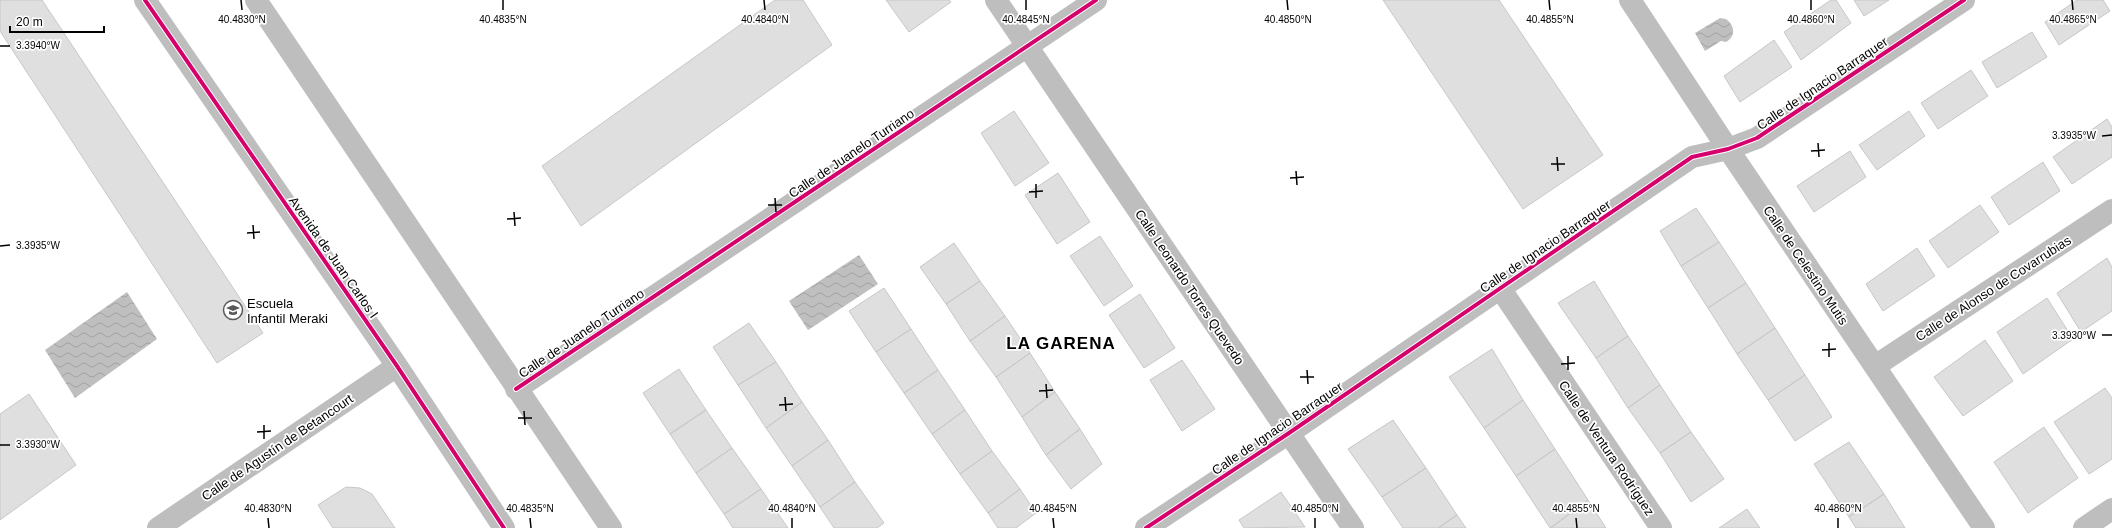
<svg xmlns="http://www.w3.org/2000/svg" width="2112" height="528" viewBox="0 0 2112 528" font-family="Helvetica,sans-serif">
	<defs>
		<pattern id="water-waves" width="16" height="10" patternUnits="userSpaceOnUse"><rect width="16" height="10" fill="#bfbfbf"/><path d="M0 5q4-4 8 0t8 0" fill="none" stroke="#a2a2a2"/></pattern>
	</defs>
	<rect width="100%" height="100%" fill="#fff"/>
	<path fill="url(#water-waves)" d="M1720 18 1726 19C1735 26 1736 36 1726 42L1721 41 1705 51 1695 33Z
		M859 255 878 284 808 330 789 301Z
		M127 292 157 339 75 398 45 350Z"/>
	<path fill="#dfdfdf" stroke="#c7c7c7" d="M0 0H42L263 333 217 363 0 31Z
		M775 0H803L832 45 581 226 542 166Z
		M886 0H949L951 2 909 32Z
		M1383 0H1499L1603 155 1523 209Z
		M1831 0H1836L1851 23 1801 60 1784 32Z
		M1854 0H1889L1864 16Z
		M2077 0H2103L2110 11 2059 45 2045 22Z
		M2032 32 2047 57 1997 88 1982 62Z
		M1774 40 1792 67 1740 102 1724 76Z
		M1971 70 1988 96 1938 129 1921 103Z
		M1014 111 1049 163 1015 186 981 133Z
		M1909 111 1925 136 1877 170 1859 145Z
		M2107 119 2112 127V157L2072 184 2053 157Z
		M1850 151 1866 177 1814 212 1797 186Z
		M2043 162 2060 191 2009 225 1991 197Z
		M1058 173 1090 222 1057 244 1025 195Z
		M1980 205 1999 232 1948 268 1929 241Z
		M1696 208 1719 242 1681 266 1660 231Z
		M1100 236 1133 286 1104 306 1070 256Z
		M1719 242 1746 283 1708 308 1681 266Z
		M954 243 980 281 946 304 920 267Z
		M1917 248 1935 276 1883 311 1866 284Z
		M2107 258 2112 267V311L2081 332 2057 293Z
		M980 281 1005 316 970 341 946 304Z
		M1594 281 1628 336 1596 358 1558 303Z
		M1746 283 1775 328 1737 354 1708 308Z
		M884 288 911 329 876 352 849 311Z
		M1140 294 1175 348 1144 368 1109 315Z
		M2047 298 2073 339 2023 374 1997 332Z
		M1005 316 1030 353 996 377 970 341Z
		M749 323 776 362 738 385 713 347Z
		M1775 328 1805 375 1768 400 1737 354Z
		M911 329 938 370 904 393 876 352Z
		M1628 336 1660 385 1628 408 1596 358Z
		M1985 340 2013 381 1963 416 1934 377Z
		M1492 349 1523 400 1484 428 1449 377Z
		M1030 353 1055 392 1022 417 996 377Z
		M1182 360 1215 409 1182 431 1150 380Z
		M776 362 802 402 766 428 738 385Z
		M679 369 706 410 670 434 643 393Z
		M938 370 965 410 932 434 904 393Z
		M1805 375 1832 417 1795 441 1768 400Z
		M1660 385 1691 432 1660 453 1628 408Z
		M2105 388 2112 398V459L2089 474 2054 422Z
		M1055 392 1080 429 1046 455 1022 417Z
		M29 394 76 465 0 520V414Z
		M1523 400 1555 449 1516 476 1484 428Z
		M802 402 828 440 792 466 766 428Z
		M706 410 732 448 696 473 670 434Z
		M965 410 992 451 960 474 932 434Z
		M1393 420 1426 468 1382 497 1348 449Z
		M2044 427 2078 478 2028 513 1994 462Z
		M1080 429 1102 464 1071 489 1046 455Z
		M1691 432 1724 479 1691 502 1660 453Z
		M828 440 855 482 820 507 792 466Z
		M1849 442 1884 494 1849 517 1814 464Z
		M732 448 761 489 724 514 696 473Z
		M1555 449 1588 500 1550 528 1516 476Z
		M992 451 1020 489 988 513 960 474Z
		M1426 468 1457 515 1438 528H1403L1382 497Z
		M855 482 884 523 877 528H834L820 507Z
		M346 487 360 488 372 494 395 528H333L318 505Z
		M761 489 788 528H733L724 514Z
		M1020 489 1036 513 1016 528H998L988 513Z
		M1281 492 1305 527 1244 528 1239 520Z
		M1884 494 1905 528H1856L1849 517Z
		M1588 500 1606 528H1551Z
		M1747 509 1760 528H1719Z
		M1457 515 1466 528H1438Z"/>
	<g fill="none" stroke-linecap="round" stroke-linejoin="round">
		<path stroke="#bebebe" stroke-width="22" d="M145 0 397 366 504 528
			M256 0 611 528
			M996 0 1353 528
			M1630 0 1728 149 1984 528
			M1500 288 1661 528
			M1875 366 2112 210
			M516 389 1096 0
			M158 528 397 366
			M1146 528 1289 433 1692 157 1728 149 1757 138 1964 0
			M2084 528 2112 509"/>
		<defs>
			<path id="cycleway" d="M145 0 397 366 504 528
				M516 389 1096 0
				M1146 528 1289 433 1692 157 1728 149 1757 138 1964 0"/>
		</defs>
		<use href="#cycleway" stroke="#fff" stroke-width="6"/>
		<use href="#cycleway" stroke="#d6006c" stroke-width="4"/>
	</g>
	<path fill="none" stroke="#000" stroke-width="1.5" d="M241 0 242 10M503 0V10M764 0 765 10M1026 0V10M1287 0 1288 10M1549 0 1550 10M1811 0V10M2072 0 2073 10M0 46H10M2102 136 2112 135M1818 143 1819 157M1811 151 1825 150M1557 157 1558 171M1551 164H1565M1296 171 1297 185M1290 178 1304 177M1036 184V198M1029 192 1043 191M775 198 776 212M768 205H782M514 212 515 226M507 219 521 218M253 225 254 239M247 233 260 232M0 246 10 245M2102 335H2112M1829 343V357M1822 350 1836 349M1568 356V370M1561 364 1575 363M1307 370 1308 384M1300 377H1314M1046 384 1047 398M1039 391 1053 390M785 397 786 411M779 405 793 404M524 411 525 425M518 418H532M264 425V439M257 432 271 431M0 445H10M268 518 269 528M530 518 531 528M792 518V528M1053 518 1054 528M1315 518V528M1576 518 1577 528M1838 518V528"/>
	<defs>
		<symbol id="school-ring" viewBox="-11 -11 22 22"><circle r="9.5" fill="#fff" stroke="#595959" stroke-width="1.5"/><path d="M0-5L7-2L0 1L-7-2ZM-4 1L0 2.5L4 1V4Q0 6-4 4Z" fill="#595959"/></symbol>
	</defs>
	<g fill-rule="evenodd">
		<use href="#school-ring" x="222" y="299" width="22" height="22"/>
	</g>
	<g text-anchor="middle" stroke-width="3.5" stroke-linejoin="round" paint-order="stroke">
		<g font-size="13" fill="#000" stroke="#fff">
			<text transform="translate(1822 83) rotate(-34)" y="5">Calle de Ignacio Barraquer</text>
			<text transform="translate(851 153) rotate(-34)" y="5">Calle de Juanelo Turriano</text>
			<text transform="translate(1545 246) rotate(-34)" y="5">Calle de Ignacio Barraquer</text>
			<text transform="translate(334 257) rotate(55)" y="5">Avenida de Juan Carlos I</text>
			<text transform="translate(1806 265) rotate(56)" y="5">Calle de Celestino Mutis</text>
			<text transform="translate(1190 287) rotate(56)" y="5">Calle Leonardo Torres Quevedo</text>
			<text transform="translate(1993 288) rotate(-33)" y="5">Calle de Alonso de Covarrubias</text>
			<text transform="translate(581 333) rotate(-34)" y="5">Calle de Juanelo Turriano</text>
			<text transform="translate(1277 428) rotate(-34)" y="5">Calle de Ignacio Barraquer</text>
			<text transform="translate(277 447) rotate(-34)" y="5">Calle de Agustín de Betancourt</text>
			<text transform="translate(1607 448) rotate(56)" y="5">Calle de Ventura Rodríguez</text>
		</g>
		<g font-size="13" fill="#000" stroke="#fff" text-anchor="start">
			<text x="247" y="308">Escuela<tspan x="247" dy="15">Infantil Meraki</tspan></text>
		</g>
		<g font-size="17" font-weight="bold" letter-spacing="1" fill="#000" stroke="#fff">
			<text x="1061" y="349">LA GARENA</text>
		</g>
	</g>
	<g font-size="10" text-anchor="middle" fill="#000" stroke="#fff" stroke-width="3.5" stroke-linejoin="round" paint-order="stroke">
		<text x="242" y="23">40.4830°N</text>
		<text x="503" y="23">40.4835°N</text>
		<text x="765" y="23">40.4840°N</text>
		<text x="1026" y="23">40.4845°N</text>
		<text x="1288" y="23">40.4850°N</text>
		<text x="1550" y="23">40.4855°N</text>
		<text x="1811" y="23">40.4860°N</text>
		<text x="2073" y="23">40.4865°N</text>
		<text x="38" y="49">3.3940°W</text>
		<text x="2074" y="139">3.3935°W</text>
		<text x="38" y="249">3.3935°W</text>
		<text x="2074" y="339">3.3930°W</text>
		<text x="38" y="448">3.3930°W</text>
		<text x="268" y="512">40.4830°N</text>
		<text x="530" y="512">40.4835°N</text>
		<text x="792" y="512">40.4840°N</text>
		<text x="1053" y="512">40.4845°N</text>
		<text x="1315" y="512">40.4850°N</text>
		<text x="1576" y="512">40.4855°N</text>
		<text x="1838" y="512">40.4860°N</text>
	</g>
	<path d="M10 26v6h94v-6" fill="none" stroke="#000000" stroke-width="2"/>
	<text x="16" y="26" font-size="12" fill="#000000" stroke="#ffffff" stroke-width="3" paint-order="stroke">20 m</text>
</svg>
